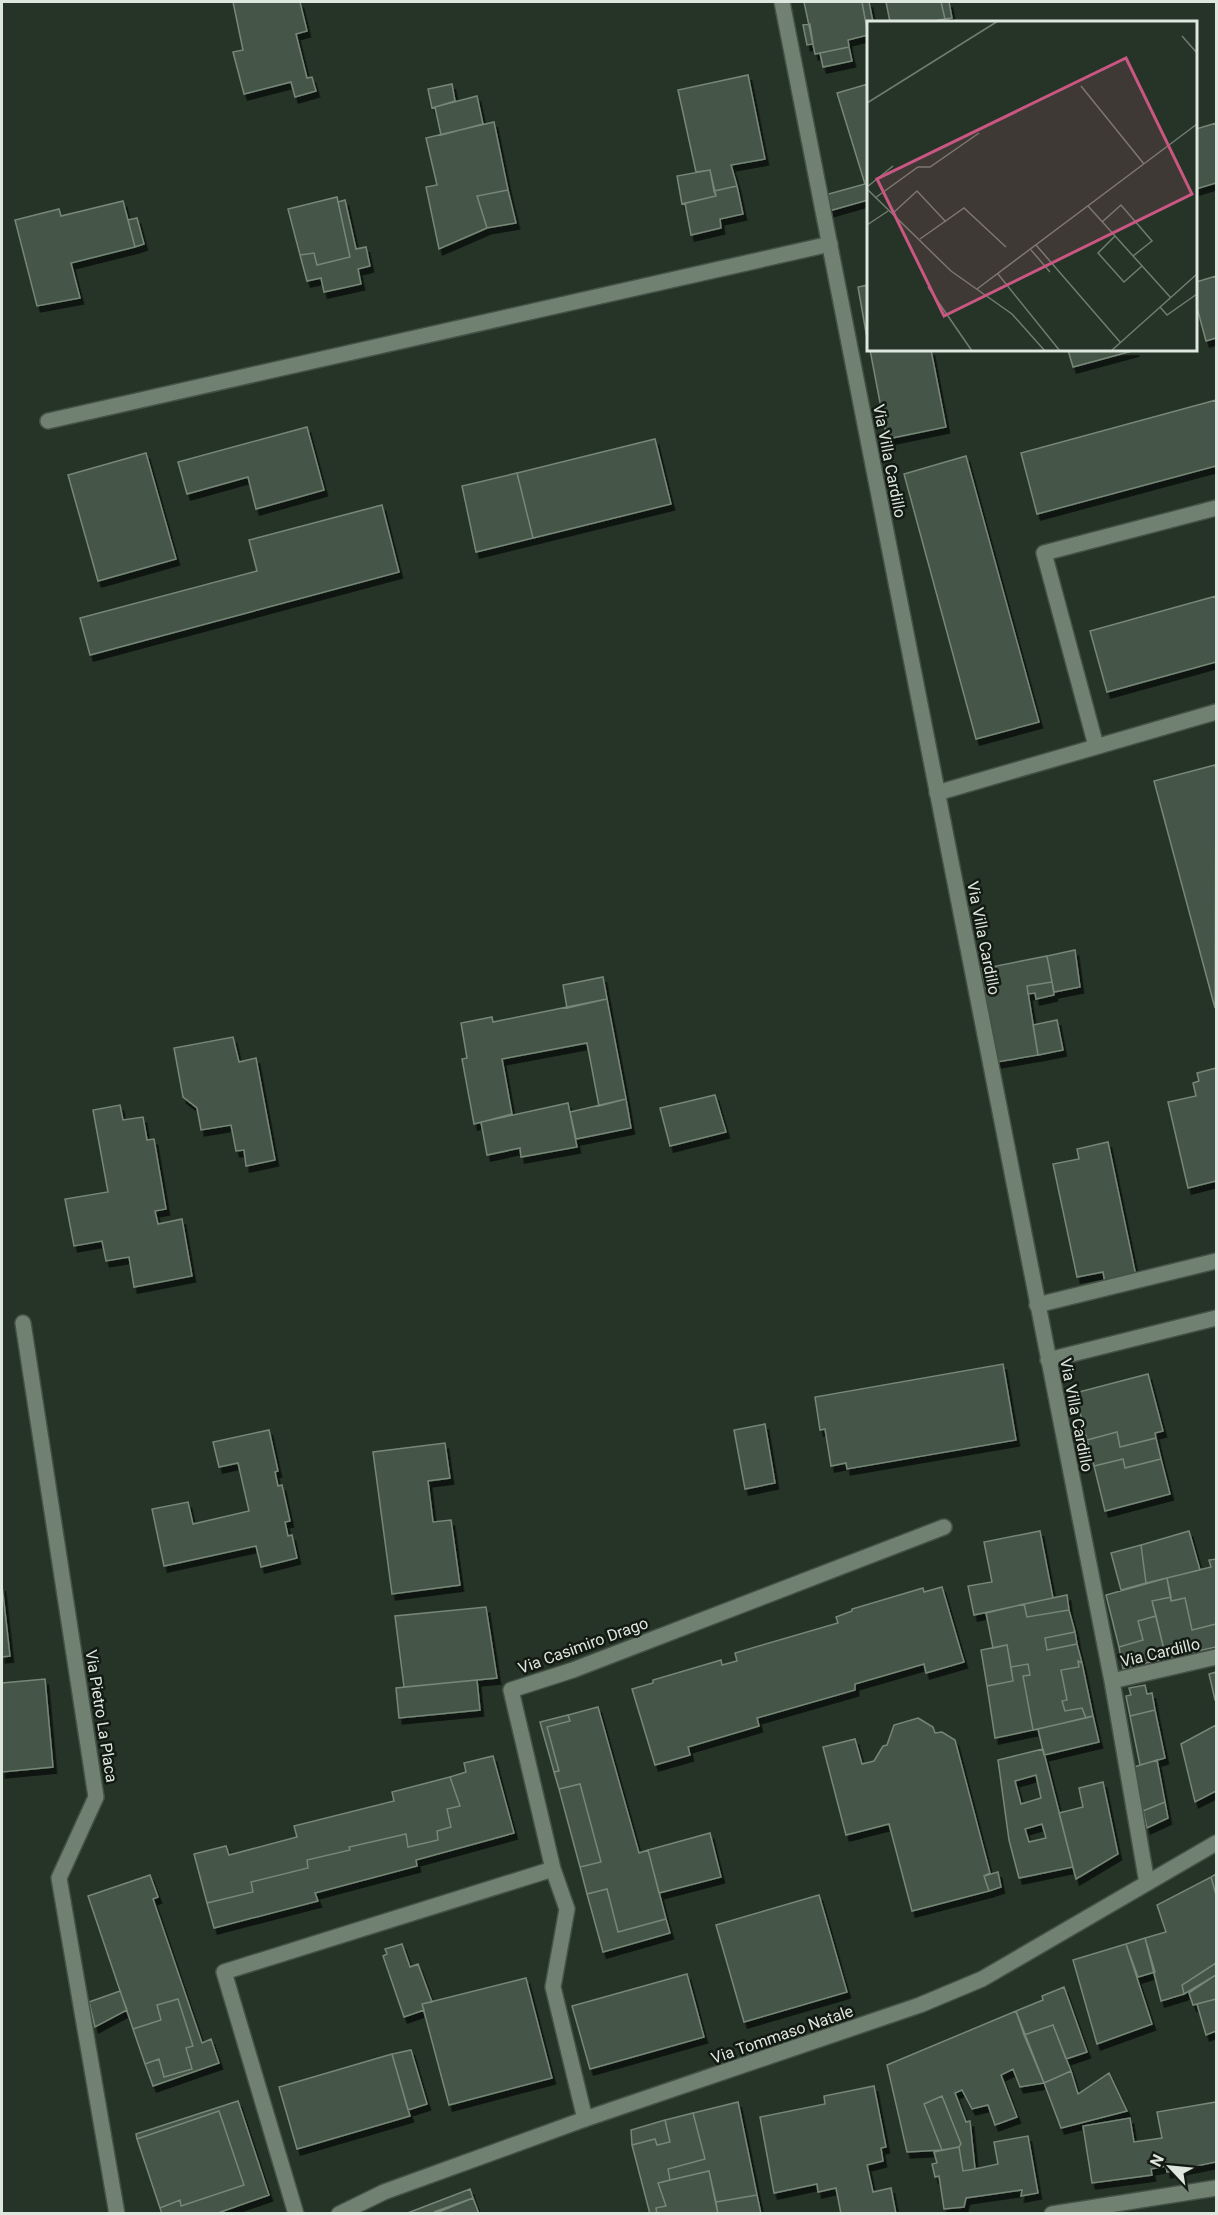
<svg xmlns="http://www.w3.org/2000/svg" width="1218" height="2215" viewBox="0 0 1218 2215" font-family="Roboto,sans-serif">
	<defs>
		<filter id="shadow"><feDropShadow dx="3.5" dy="6" stdDeviation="0" flood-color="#0009"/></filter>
	</defs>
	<rect width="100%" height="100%" fill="#263427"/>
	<path fill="#455547" stroke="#768777" stroke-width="1.5" fill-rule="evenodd" filter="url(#shadow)" d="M233 2H300L307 31 296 34 307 78 312 77 316 91 295 97 291 82 244 94 233 52 243 50Z
		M804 2H862L868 35 848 40 849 47 815 54Z
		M862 2H869L873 22H868V35Z
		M886 2H941L945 19 928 22H890Z
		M941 2H949L952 18 945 19Z
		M810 24 813 44 807 45 803 25Z
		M849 47 852 61 823 67 820 53Z
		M748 75 765 159 731 165 737 186 714 191 710 170 696 172 678 90Z
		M452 84 455 101 432 108 428 89Z
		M868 84V200L829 211 825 195 865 184 837 93Z
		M477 96 483 124 441 135 435 107Z
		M494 122 508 190 477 196 487 228 439 249 426 187 437 185 426 138Z
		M1216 123V183L1196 189V129Z
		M710 170 716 196 682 204 677 176Z
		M737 186 743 214 720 219 721 228 691 235 685 203 716 196 714 191Z
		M508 190 516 223 487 228 477 196Z
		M337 197 350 257 317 265 314 253 300 255 288 209Z
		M345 200 356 249 366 247 370 266 358 269 361 284 324 292 321 278 307 281 300 255 314 253 317 265 350 257 338 202Z
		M123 201 135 247 71 263 80 298 37 306 15 220 59 209 61 216Z
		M137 218 144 244 135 247 128 220Z
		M1216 276V338L1206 341 1196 304V282Z
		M868 285V344L858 287Z
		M870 350H931L946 427 887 439Z
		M1068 350H1136L1073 367Z
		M1216 400V466L1037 514 1021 453Z
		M307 427 324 490 256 509 248 477 187 494 178 462Z
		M655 439 671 504 533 538 517 473Z
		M146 453 176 559 98 581 68 475Z
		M966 456 1039 722 976 739 904 474Z
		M517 473 533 538 476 552 462 486Z
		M382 505 399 572 90 655 80 618 257 571 249 540Z
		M1216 596V662L1107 692 1090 631Z
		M1215 765 1216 770 1215 1008 1154 781Z
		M1075 950 1080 987 1054 992 1047 956Z
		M1047 956 1052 982 1027 986 1038 1055 997 1062 981 969Z
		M603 977 607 999 567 1008 563 985Z
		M1052 982 1054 995 1036 999 1035 993 1028 994 1027 986Z
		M607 999 626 1099 599 1106 587 1043 502 1059 512 1114 474 1124 462 1059 467 1058 461 1023 492 1017 493 1022Z
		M1057 1020 1063 1050 1038 1055 1033 1025Z
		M233 1037 239 1062 256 1058 275 1160 246 1166 244 1150 236 1151 231 1125 201 1130 197 1108 183 1097 174 1048Z
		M1216 1068V1181L1188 1188 1168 1102 1196 1096 1193 1083 1199 1081 1197 1073Z
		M715 1095 726 1132 670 1146 660 1108Z
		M626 1099 631 1128 576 1139 570 1112Z
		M568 1103 577 1147 521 1157 520 1148 487 1155 481 1122Z
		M120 1105 123 1120 143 1117 147 1140 154 1139 166 1209 155 1211 158 1224 182 1219 192 1276 134 1287 129 1257 106 1261 102 1241 74 1246 65 1199 108 1192 93 1110Z
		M1108 1142 1136 1276 1105 1283 1103 1272 1077 1277 1053 1164 1079 1159 1077 1149Z
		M1003 1364 1016 1440 847 1469 846 1463 831 1466 825 1429 820 1430 815 1397Z
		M1148 1374 1163 1431 1155 1433 1156 1438 1120 1447 1117 1432 1087 1440 1075 1393Z
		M765 1424 775 1483 745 1489 734 1430Z
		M269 1430 278 1471 275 1472 278 1486 282 1485 290 1521 285 1522 288 1536 292 1535 297 1558 261 1567 256 1546 164 1566 152 1509 188 1502 193 1524 249 1511 238 1463 219 1467 213 1442Z
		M1117 1432 1120 1447 1156 1438 1161 1459 1125 1468 1123 1459 1094 1466 1087 1440Z
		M445 1443 450 1478 428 1481 433 1522 451 1520 460 1585 392 1594 373 1452Z
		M1123 1459 1125 1468 1161 1459 1170 1494 1105 1511 1094 1466Z
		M1040 1531 1053 1598 974 1615 968 1586 992 1582 984 1542Z
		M1189 1531 1200 1570 1146 1583 1141 1545Z
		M1141 1545 1146 1583 1121 1590 1111 1553Z
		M1216 1559V1624L1192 1630 1185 1598 1171 1601 1167 1578 1211 1567 1209 1560Z
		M1167 1578 1171 1597 1152 1601 1156 1616 1138 1621 1143 1640 1119 1647 1106 1595Z
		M2 1585 10 1656 2 1657Z
		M942 1587 964 1662 926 1673 924 1664 855 1684V1690L757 1718 759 1726 688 1747 690 1755 655 1765 632 1689 653 1683V1680L721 1660 722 1665 737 1661 735 1653 838 1623 836 1617 852 1611V1609L923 1588 924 1592Z
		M1067 1595 1069 1610 1027 1617 1024 1604Z
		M1171 1597V1601L1185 1598 1192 1630 1216 1624V1647L1166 1658 1152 1601Z
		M1024 1604 1027 1617 1069 1610 1075 1632 1045 1638 1047 1650 1077 1644 1082 1663 1078 1661 1079 1667 1061 1670 1067 1700 1062 1701 1065 1711 1082 1708 1086 1718 1033 1730 1023 1676 1030 1675 1028 1664 1011 1667 1007 1645 993 1648 986 1613Z
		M486 1607 497 1678 404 1687 395 1616Z
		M1156 1616 1166 1658 1123 1669 1119 1647 1143 1640 1138 1621Z
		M1075 1632 1077 1644 1047 1650 1045 1638Z
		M1007 1645 1013 1681 987 1686 981 1650Z
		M1078 1661 1082 1663 1093 1716 1086 1718 1082 1708 1065 1711 1062 1701 1067 1700 1061 1670 1079 1667Z
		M1028 1664 1030 1675 1023 1676 1033 1730 995 1738 987 1686 1013 1681 1011 1667Z
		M1216 1672V1700H1215L1209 1674Z
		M45 1679 53 1767 2 1772V1683Z
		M477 1680 480 1710 399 1718 396 1688Z
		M1145 1685 1147 1694 1152 1693 1155 1710 1130 1716 1126 1696 1131 1695 1129 1688Z
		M598 1707 639 1853 648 1850 666 1919 618 1932 607 1889 587 1894 580 1867 601 1862 580 1784 559 1789 554 1772 559 1771 547 1727 570 1721 568 1715Z
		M1155 1710 1165 1758 1140 1765 1130 1716Z
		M568 1715 570 1721 547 1727 559 1771 554 1772 540 1722Z
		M1093 1716 1099 1742 1044 1755 1038 1729Z
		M918 1718 933 1727 935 1733 942 1732 955 1740 990 1873 984 1876 989 1891 912 1911 889 1824 846 1835 823 1747 855 1739 862 1764 874 1761 883 1746 887 1745 894 1725Z
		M1216 1725V1791L1195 1802 1181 1744Z
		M1043 1749 1073 1867 1019 1878 1009 1840 998 1760ZM1036 1775 1041 1798 1021 1804 1015 1781ZM1042 1824 1046 1838 1029 1842 1025 1829Z
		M493 1756 514 1833 416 1860 417 1866 315 1893 318 1901 214 1928 207 1903 253 1892 251 1882 308 1868 307 1860 350 1850 349 1847 406 1834 408 1847 438 1840 437 1831 451 1827 447 1809 460 1806 450 1777 466 1772 464 1763Z
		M1157 1760 1165 1802 1143 1811 1134 1767Z
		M450 1777 460 1806 447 1809 451 1827 437 1831 438 1840 408 1847 406 1834 349 1847 350 1850 307 1860 308 1868 251 1882 253 1892 207 1903 194 1854 226 1846 229 1855 297 1837 294 1826 394 1801 392 1792Z
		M1103 1782 1118 1854 1076 1879 1059 1813 1083 1807 1079 1788Z
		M580 1784 601 1862 580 1867 559 1789Z
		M1165 1802 1168 1818 1147 1828 1143 1811Z
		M710 1833 721 1877 659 1893 648 1850Z
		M998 1872 1001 1887 989 1891 984 1876Z
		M1216 1874V1895L1211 1877Z
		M150 1875 158 1897 153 1899 202 2043 211 2039 219 2063 153 2086 145 2064 159 2059 164 2077 192 2069 186 2048 193 2046 178 1999 157 2005 161 2020 133 2029 88 1896Z
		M1211 1877 1216 1895V1963L1182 1985 1184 1994 1161 2001 1145 1938 1166 1932 1157 1905Z
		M607 1889 618 1932 666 1919 670 1933 603 1952 587 1894Z
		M819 1895 847 1992 744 2022 716 1925Z
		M1145 1938 1155 1972 1138 1977 1126 1944Z
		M402 1944 410 1967 418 1964 432 2002 422 2004 424 2010 404 2017 383 1956 387 1954 385 1949Z
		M1126 1944 1152 2024 1097 2044 1073 1960Z
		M1216 1963V1975L1184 1994 1182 1985Z
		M687 1974 704 2037 590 2069 572 2006Z
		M1216 1975V1999L1193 2005 1189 1993Z
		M526 1978 552 2078 449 2105 422 2004Z
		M1064 1987 1087 2052 1066 2059 1053 2025 1024 2035 1016 2011 1043 2000 1042 1996Z
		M120 1991 127 2010 95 2027 89 2002Z
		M178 1999 193 2046 186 2048 192 2069 164 2077 159 2059 145 2064 133 2029 161 2020 157 2005Z
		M1216 1999V2031L1206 2035 1197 2004Z
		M1016 2011 1044 2083 1020 2087 1013 2069 1001 2075 1017 2117 995 2125 988 2105 972 2109 962 2090 955 2093 966 2122 970 2121 975 2169 963 2171 959 2147 961 2144 942 2096 924 2104 942 2150 907 2152 887 2065Z
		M1053 2025 1071 2071 1044 2083 1024 2035Z
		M411 2050 427 2104 408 2110 392 2054Z
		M392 2054 410 2116 297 2149 279 2087Z
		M1071 2071 1078 2094 1109 2073 1127 2111 1061 2128 1044 2083Z
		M874 2086 886 2147 881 2148 883 2161 867 2165 873 2192 891 2188 896 2214H841L836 2188 818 2192 817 2184 774 2193 760 2117 825 2104 824 2096Z
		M942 2096 961 2144 959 2147 942 2150 924 2104Z
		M238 2101 269 2195 215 2214H162L160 2208 180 2200 181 2206 244 2185 219 2111 137 2139 136 2134Z
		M738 2102 757 2195 716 2202 709 2171 670 2180 668 2169 705 2159 693 2113Z
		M1216 2102V2162L1167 2172 1166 2166 1151 2169 1152 2175 1092 2183 1083 2126 1130 2118 1134 2142 1162 2138 1157 2112Z
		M219 2111 244 2185 181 2206 180 2200 160 2208 137 2139Z
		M693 2113 705 2159 668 2169 670 2180 658 2183 666 2206 656 2208 657 2214H650L632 2145 655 2139 657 2145 670 2142 665 2120Z
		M665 2120 670 2142 657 2145 655 2139 632 2145 631 2130Z
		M1028 2136 1038 2193 1021 2196 1022 2190 966 2198 964 2207 944 2209 939 2176 935 2177 932 2164 937 2163 934 2152 959 2147 963 2171 975 2169 998 2164 994 2142Z
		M709 2171 718 2214H657L656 2208 666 2206 658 2183Z
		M470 2189 473 2198 434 2214H405Z
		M757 2195 761 2214H718L716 2202Z
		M473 2198 479 2214 434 2212Z"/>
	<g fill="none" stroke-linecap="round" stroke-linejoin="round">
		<defs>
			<path id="lane" d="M48 421 830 244
				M1096 746 1044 553 1216 508
				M937 793 1216 712
				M1037 1305 1216 1261"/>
			<path id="street" d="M782 2 1112 1681 1147 1883
				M23 1323 96 1797 59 1878 117 2214
				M1048 1360 1216 1318
				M1112 1681 1216 1657
				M585 2119 553 1987 567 1909 553 1869 511 1690 573 1670 944 1527
				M296 2214 224 1972 553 1869
				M1052 2214 1216 2188"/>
			<path id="secondary" d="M339 2214 384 2192 585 2119 920 2005 982 1979 1216 1843"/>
		</defs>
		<use href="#lane" stroke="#445146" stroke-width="18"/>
		<use href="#street" stroke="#445146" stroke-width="18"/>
		<use href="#secondary" stroke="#445146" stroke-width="18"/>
		<use href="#lane" stroke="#708171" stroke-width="15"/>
		<use href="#street" stroke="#708171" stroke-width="15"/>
		<use href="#secondary" stroke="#708171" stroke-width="15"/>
	</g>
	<g text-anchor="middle" stroke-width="5" stroke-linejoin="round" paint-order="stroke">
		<g font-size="16" fill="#dee7de" stroke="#131a14">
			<text transform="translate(890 461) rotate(79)" y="6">Via Villa Cardillo</text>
			<text transform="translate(984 938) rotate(79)" y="6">Via Villa Cardillo</text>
			<text transform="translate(1077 1415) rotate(79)" y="6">Via Villa Cardillo</text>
			<text transform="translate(583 1645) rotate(-20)" y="6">Via Casimiro Drago</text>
			<text transform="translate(1160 1652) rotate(-13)" y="6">Via Cardillo</text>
			<text transform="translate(102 1716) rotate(81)" y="6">Via Pietro La Placa</text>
			<text transform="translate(782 2034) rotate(-19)" y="6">Via Tommaso Natale</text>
		</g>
	</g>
	<g transform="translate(867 21)">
		<rect width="330" height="330" fill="#263427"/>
		<path fill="none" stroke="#707c70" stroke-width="1.5" d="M315 15 330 32M214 65 277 143M0 82 131 0M0 166 26 145M0 168 84 250 145 293 178 330M8 177 51 146H63L112 112M221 185 304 277M25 193 50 170 79 201M235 201 254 184 285 220 266 235M0 204 21 190M248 215 231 232 257 261 275 245M53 218 97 187 139 226M169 224 253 321M164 229 183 251M131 253 193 330M61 266 105 330M110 268 330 103M293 286 300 294 330 273M244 330 330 253"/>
		<path fill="#ca5682" fill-opacity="0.15" stroke="#ca5682" stroke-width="3" d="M259 37 325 173 77 295 10 158Z"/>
		<rect width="330" height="330" fill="none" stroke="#dee7de" stroke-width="3"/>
	</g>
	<rect width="1218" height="2215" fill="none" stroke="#dee7de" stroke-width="6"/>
	<g transform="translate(1170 2167) rotate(296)" stroke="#131a14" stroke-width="4.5" paint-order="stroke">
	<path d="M0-4.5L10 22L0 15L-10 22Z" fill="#dee7de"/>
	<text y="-9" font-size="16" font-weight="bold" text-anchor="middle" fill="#dee7de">N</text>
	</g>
</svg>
